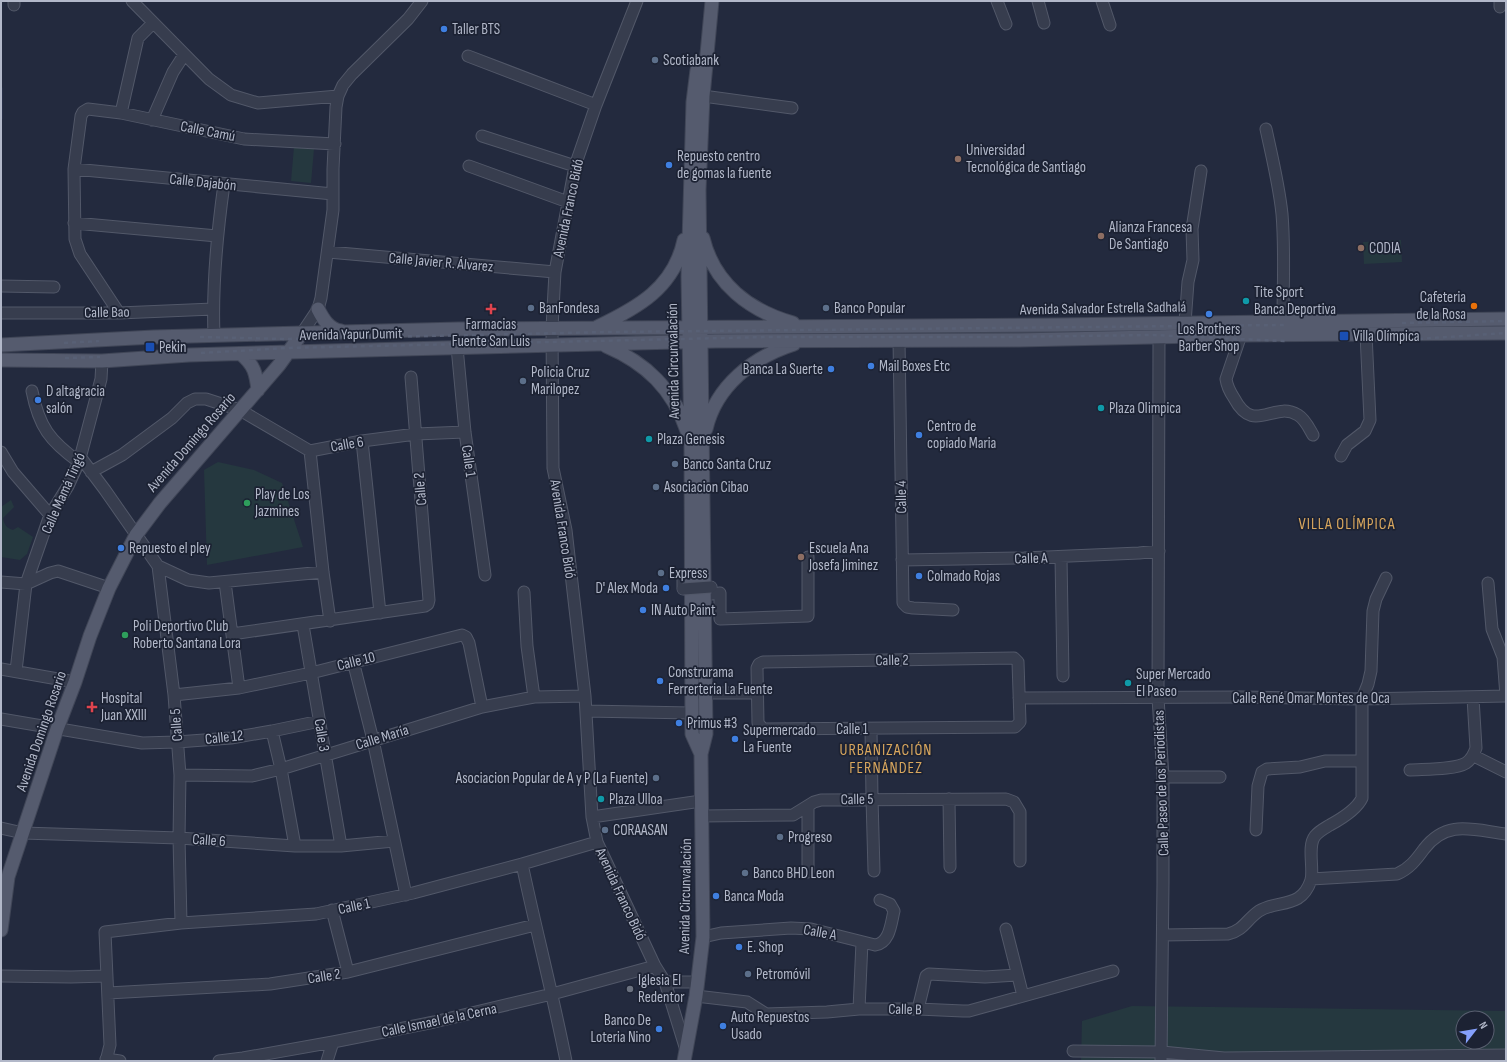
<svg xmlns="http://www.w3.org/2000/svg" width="1507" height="1062" viewBox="0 0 1507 1062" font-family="'Sofia Sans Condensed',sans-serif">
	<rect width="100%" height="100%" fill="#232a3e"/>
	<path fill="#25383f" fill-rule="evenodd" d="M294 147 314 149 311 183 291 181Z
		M1401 240 1402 262 1364 264 1363 242Z
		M218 462 254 470 282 483 303 547 207 565 204 470Z
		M11 500 14 507 3 518C4 525 7 528 13 530L18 527 33 537 27 554 20 560 1 557V507Z
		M1132 1006 1506 1011V1061H1081L1082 1021ZM1463 1018H1487V1042H1463Z"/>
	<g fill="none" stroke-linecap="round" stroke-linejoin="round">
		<path stroke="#354265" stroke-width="2.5" d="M1 88V119"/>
		<defs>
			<path id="minor" d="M14 1V5
				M132 1 209 79 231 95 258 103 338 96
				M637 1 596 105 575 166 555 272 552 328 553 468 566 530 585 696 592 817 597 842 655 966 665 982 686 1050
				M997 1 1006 24
				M1038 1 1044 23
				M1102 1 1110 25
				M1500 1V7
				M468 56 596 105
				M703 96 792 108
				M121 113 138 38 153 23
				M152 120 173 72 184 55
				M1266 129C1272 157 1279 185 1282 214 1285 250 1283 286 1283 322
				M482 136 575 166
				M469 166 568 202
				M74 169 333 194
				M74 223 217 236
				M328 252 555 272
				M1 286 54 287
				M1 313H119L213 309
				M119 313 80 254 75 239 74 169 81 116 83 112 88 109 121 113 244 139 335 144
				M1185 323 1188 282 1193 260 1192 229 1201 171
				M302 333 318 309 321 298 333 210V169L336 107 338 96 343 85 352 74 408 19 422 1
				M214 335C212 285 217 234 224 184
				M1241 335 1226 379C1227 386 1230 392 1234 398 1254 436 1273 400 1298 415 1305 419 1309 428 1313 435
				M1159 336 1158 698 1163 777V883L1161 1061
				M899 340 903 603 907 607 913 608 953 610
				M457 347 465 432 485 575
				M32 391C39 427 50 441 79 462
				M362 441 380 613
				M310 451 323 572 330 621
				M1 452 13 472 50 515
				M1341 456 1347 445 1365 431 1370 420 1366 334
				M81 458 105 490 158 566 174 695 180 775 179 838 181 923
				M91 472 122 455 172 418 187 403 195 399H206L240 410 310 451 362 441 416 434 465 432
				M1061 557 1063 676
				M902 560 1024 558 1139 553 1159 551
				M158 566 188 580 209 583 323 572
				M1 582 26 584 50 573 58 571 109 588
				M225 582 239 688
				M1488 583 1492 629 1503 657 1506 696
				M711 587V594L720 593V619L808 616V557
				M683 589V578H691
				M524 592 527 646 534 697
				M303 625 341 846
				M232 634 425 606 428 604 429 600 411 377
				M1014 658 1018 662 1020 722 1015 727 763 729 758 723 757 668 759 664 763 662Z
				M353 661 373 740 406 895
				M1 669 75 682
				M16 671 26 584 50 515 68 486 79 462 101 379 102 361
				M698 693H757
				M174 695 239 688 311 673 462 635 466 637 469 643 482 707
				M1019 698 1241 697 1362 699 1506 696
				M586 711 692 713
				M1 719 142 743 177 742 231 738 272 731 320 721
				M871 729 872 798 874 871
				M272 731 281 769 295 846
				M1474 756 1506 772
				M1410 770C1424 769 1455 770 1466 763 1472 759 1474 754 1476 748L1473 698
				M180 775 252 776 281 769 482 707 534 697 585 696
				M1163 777H1220
				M949 799 950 867
				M808 806V872
				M702 816 793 815 814 802 821 800 1006 799 1014 802 1020 812V861
				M592 817 701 801
				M1 828 23 833 179 838 295 846H341L394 841
				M1256 830 1258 786 1262 772 1267 769 1300 767 1325 761H1362
				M522 864C536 930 553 995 566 1061
				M1311 879 1397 874C1409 869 1416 860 1424 849 1447 819 1473 830 1506 834
				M332 910 348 972
				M1006 929 1023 996
				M1163 935 1228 934C1244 930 1246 920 1259 911 1278 899 1301 910 1311 880 1314 868 1307 846 1315 836 1319 831 1325 828 1330 825 1341 819 1357 809 1362 798V699L1368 684 1371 671 1373 611 1376 599 1386 578
				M703 937 721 933 791 928 811 929 875 945C890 943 891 923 894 911L890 904 880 900
				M1 976 71 977 106 976
				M665 982H697
				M108 993 270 984 348 972 535 925
				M696 996 747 1002 766 1014 827 1012 859 1009H918L963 1011H969L1113 971
				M859 1009 862 942
				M918 1009 926 976 929 974 985 977 1017 975
				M1073 1051 1162 1052 1224 1058 1506 1055
				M106 1059 120 1061
				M106 1061 110 1045 105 932 181 923 316 914 413 893 522 864 597 842
				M219 1061 243 1058 333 1042 434 1022 552 994 655 966
				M327 1061 333 1042"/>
			<path id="major" d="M697 70 693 102 688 277 691 446 692 734 701 754
				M703 238C714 284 750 311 793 323
				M318 309C323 319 329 329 341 331
				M597 327C637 308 674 288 684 240
				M1 345 154 337 459 329 1055 325 1506 319
				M606 346C646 363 673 389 687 431
				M241 354C254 365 256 373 258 390
				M1 360 102 361 189 355 289 352 716 341 1019 340 1241 335 1506 333
				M706 429C716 386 753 357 794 344
				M1 930 8 877 57 729 75 682 90 636 109 588 136 535 160 503 279 365 302 333
				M684 1061 696 996 703 937 701 754 706 734 699 190 703 96 712 1"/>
		</defs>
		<use href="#minor" stroke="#525869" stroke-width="13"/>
		<use href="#major" stroke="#404657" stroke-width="15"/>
		<use href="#minor" stroke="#373d4e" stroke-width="11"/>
		<use href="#major" stroke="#555b6e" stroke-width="13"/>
		<path stroke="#586075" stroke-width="2.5" stroke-dasharray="4 4" stroke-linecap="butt" d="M1402 323 1506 321
			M200 337 286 339 608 332 1284 325
			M1403 340 1506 333
			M64 343 99 341
			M201 353 287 348 767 337H1004L1153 335 1285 341
			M65 358 100 357"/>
		<defs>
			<path id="minor-bridge" d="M683 589 711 587"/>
		</defs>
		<use href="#minor-bridge" stroke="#525869" stroke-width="13" stroke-linecap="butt"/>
		<use href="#minor-bridge" stroke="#373d4e" stroke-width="11"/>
	</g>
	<g fill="#3f7fe0" stroke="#1c2233" stroke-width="1.5">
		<circle cx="444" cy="29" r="4"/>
		<circle cx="669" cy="165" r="4"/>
		<circle cx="1209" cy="314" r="4"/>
		<circle cx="871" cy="366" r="4"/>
		<circle cx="831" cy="369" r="4"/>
		<circle cx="38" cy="400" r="4"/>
		<circle cx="919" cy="435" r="4"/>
		<circle cx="121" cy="548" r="4"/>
		<circle cx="919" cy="576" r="4"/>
		<circle cx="666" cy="588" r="4"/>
		<circle cx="643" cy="610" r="4"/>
		<circle cx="660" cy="681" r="4"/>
		<circle cx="679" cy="723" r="4"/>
		<circle cx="735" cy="739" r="4"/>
		<circle cx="716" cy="896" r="4"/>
		<circle cx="739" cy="947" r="4"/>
		<circle cx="723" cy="1026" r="4"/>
		<circle cx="659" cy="1029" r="4"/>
	</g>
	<g fill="#5c6f8a" stroke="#1c2233" stroke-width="1.5">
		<circle cx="655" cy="60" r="4"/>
		<circle cx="531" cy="308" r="4"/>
		<circle cx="826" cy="308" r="4"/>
		<circle cx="523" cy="381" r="4"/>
		<circle cx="675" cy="464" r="4"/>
		<circle cx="656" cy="487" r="4"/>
		<circle cx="661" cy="573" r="4"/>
		<circle cx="656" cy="778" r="4"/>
		<circle cx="605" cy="830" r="4"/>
		<circle cx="780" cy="837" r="4"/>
		<circle cx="745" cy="873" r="4"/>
		<circle cx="748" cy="974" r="4"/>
	</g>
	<g fill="#8d6e63" stroke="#1c2233" stroke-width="1.5">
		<circle cx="958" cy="159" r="4"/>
		<circle cx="1101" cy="236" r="4"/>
		<circle cx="1361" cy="248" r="4"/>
		<circle cx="801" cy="557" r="4"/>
	</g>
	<g fill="#0f9aa8" stroke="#1c2233" stroke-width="1.5">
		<circle cx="1246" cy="301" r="4"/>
		<circle cx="1101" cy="408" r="4"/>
		<circle cx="649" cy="439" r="4"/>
		<circle cx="1128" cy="683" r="4"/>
		<circle cx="601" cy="799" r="4"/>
	</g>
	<circle fill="#e8710a" stroke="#1c2233" stroke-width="1.5" cx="1474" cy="306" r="4"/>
	<g fill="#e0444e" stroke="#1c2233" stroke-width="1.5">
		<path d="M489 303h4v4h4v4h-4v4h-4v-4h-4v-4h4z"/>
		<path d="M90 701h4v4h4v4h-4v4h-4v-4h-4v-4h4z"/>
	</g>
	<g fill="#1a4fb4" stroke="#1c2233" stroke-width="1.5">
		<rect x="1339" y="331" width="10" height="10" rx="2"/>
		<rect x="145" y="342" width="10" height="10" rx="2"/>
	</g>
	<g fill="#2e9e5b" stroke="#1c2233" stroke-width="1.5">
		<circle cx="247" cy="503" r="4"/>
		<circle cx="125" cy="635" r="4"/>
	</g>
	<circle fill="#6b7280" stroke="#1c2233" stroke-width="1.5" cx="630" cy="989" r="4"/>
	<g text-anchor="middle" stroke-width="3.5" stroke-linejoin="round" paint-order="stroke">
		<g font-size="15" fill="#b2b8c9" stroke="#1c2233" text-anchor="start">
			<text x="452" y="34">Taller BTS</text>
			<text x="663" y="65">Scotiabank</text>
			<text x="966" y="155">Universidad<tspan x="966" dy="17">Tecnológica de Santiago</tspan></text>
			<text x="677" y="161">Repuesto centro<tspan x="677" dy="17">de gomas la fuente</tspan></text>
			<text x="1109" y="232">Alianza Francesa<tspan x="1109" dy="17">De Santiago</tspan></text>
			<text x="1369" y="253">CODIA</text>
			<text x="1254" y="297">Tite Sport<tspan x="1254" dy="17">Banca Deportiva</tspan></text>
			<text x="1466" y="302" text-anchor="end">Cafeteria<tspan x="1466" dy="17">de la Rosa</tspan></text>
			<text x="539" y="313">BanFondesa</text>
			<text x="834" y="313">Banco Popular</text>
			<text x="491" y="329" text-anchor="middle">Farmacias<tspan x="491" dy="17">Fuente San Luis</tspan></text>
			<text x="1209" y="334" text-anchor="middle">Los Brothers<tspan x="1209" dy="17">Barber Shop</tspan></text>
			<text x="1353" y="341">Villa Olímpica</text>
			<text x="159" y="352">Pekin</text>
			<text x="879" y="371">Mail Boxes Etc</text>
			<text x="823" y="374" text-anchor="end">Banca La Suerte</text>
			<text x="531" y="377">Policia Cruz<tspan x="531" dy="17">Marilopez</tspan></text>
			<text x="46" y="396">D altagracia<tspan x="46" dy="17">salón</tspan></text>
			<text x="1109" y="413">Plaza Olimpica</text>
			<text x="927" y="431">Centro de<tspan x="927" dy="17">copiado Maria</tspan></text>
			<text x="657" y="444">Plaza Genesis</text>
			<text x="683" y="469">Banco Santa Cruz</text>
			<text x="664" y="492">Asociacion Cibao</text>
			<text x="255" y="499">Play de Los<tspan x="255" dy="17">Jazmines</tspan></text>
			<text x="129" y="553">Repuesto el pley</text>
			<text x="809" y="553">Escuela Ana<tspan x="809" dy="17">Josefa Jiminez</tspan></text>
			<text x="669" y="578">Express</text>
			<text x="927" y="581">Colmado Rojas</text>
			<text x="658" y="593" text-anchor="end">D' Alex Moda</text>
			<text x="651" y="615">IN Auto Paint</text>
			<text x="133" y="631">Poli Deportivo Club<tspan x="133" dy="17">Roberto Santana Lora</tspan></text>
			<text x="668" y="677">Construrama<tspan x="668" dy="17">Ferrerteria La Fuente</tspan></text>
			<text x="1136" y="679">Super Mercado<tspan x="1136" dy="17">El Paseo</tspan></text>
			<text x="101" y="703">Hospital<tspan x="101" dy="17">Juan XXIII</tspan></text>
			<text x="687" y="728">Primus #3</text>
			<text x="743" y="735">Supermercado<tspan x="743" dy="17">La Fuente</tspan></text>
			<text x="648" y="783" text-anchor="end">Asociacion Popular de A y P (La Fuente)</text>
			<text x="609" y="804">Plaza Ulloa</text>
			<text x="613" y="835">CORAASAN</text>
			<text x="788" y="842">Progreso</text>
			<text x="753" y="878">Banco BHD Leon</text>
			<text x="724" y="901">Banca Moda</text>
			<text x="747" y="952">E. Shop</text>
			<text x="756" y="979">Petromóvil</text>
			<text x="638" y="985">Iglesia El<tspan x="638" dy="17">Redentor</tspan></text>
			<text x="731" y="1022">Auto Repuestos<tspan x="731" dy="17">Usado</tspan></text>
			<text x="651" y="1025" text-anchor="end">Banco De<tspan x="651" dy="17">Loteria Nino</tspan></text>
		</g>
		<g font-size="15" fill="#b2b8c9" stroke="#1c2233">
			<text transform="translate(208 131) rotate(11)" y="5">Calle Camú</text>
			<text transform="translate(203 182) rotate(6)" y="5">Calle Dajabón</text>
			<text transform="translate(568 208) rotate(-78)" y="5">Avenida Franco Bidó</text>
			<text transform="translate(441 262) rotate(5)" y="5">Calle Javier R. Álvarez</text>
			<text transform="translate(1103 308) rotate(-1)" y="5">Avenida Salvador Estrella Sadhalá</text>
			<text transform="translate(107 312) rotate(-1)" y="5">Calle Bao</text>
			<text transform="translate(351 334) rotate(-1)" y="5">Avenida Yapur Dumit</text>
			<text transform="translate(673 361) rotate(-91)" y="5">Avenida Circunvalación</text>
			<text transform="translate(191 442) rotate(-49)" y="5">Avenida Domingo Rosario</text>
			<text transform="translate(347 444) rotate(-10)" y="5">Calle 6</text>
			<text transform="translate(469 461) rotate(82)" y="5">Calle 1</text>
			<text transform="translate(420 489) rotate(-95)" y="5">Calle 2</text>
			<text transform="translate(63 493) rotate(-66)" y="5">Calle Mamá Tingó</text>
			<text transform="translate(901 497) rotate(-91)" y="5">Calle 4</text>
			<text transform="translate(563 529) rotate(81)" y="5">Avenida Franco Bidó</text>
			<text transform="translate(1031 558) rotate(-2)" y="5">Calle A</text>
			<text transform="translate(892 660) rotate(-1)" y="5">Calle 2</text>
			<text transform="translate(356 661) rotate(-14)" y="5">Calle 10</text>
			<text x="1311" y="703">Calle René Omar Montes de Oca</text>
			<text transform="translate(176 725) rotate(-94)" y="5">Calle 5</text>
			<text x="852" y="734">Calle 1</text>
			<text transform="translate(41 731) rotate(-71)" y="5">Avenida Domingo Rosario</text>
			<text transform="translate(322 735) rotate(81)" y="5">Calle 3</text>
			<text transform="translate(224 737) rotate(-6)" y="5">Calle 12</text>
			<text transform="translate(382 737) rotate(-17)" y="5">Calle María</text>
			<text transform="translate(1161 783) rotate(-92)" y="5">Calle Paseo de los Periodistas</text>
			<text transform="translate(857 799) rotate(-1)" y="5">Calle 5</text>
			<text transform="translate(209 840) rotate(4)" y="5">Calle 6</text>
			<text transform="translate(621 894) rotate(65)" y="5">Avenida Franco Bidó</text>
			<text transform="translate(685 896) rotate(-89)" y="5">Avenida Circunvalación</text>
			<text transform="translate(354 906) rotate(-12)" y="5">Calle 1</text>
			<text transform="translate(820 932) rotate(10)" y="5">Calle A</text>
			<text transform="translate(324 976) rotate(-9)" y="5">Calle 2</text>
			<text transform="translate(905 1009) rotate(1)" y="5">Calle B</text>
			<text transform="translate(439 1020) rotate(-12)" y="5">Calle Ismael de la Cerna</text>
		</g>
		<g font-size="16" letter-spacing="1" fill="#d9a75e" stroke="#1c2233">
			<text x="1347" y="529">VILLA OLÍMPICA</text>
			<text x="886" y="755">URBANIZACIÓN<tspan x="886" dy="18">FERNÁNDEZ</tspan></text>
		</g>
	</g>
	<rect width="1507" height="1062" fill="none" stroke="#b2b8c9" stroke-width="4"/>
	<g transform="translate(1475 1030) rotate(59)"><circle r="19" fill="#1c2233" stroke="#585e6f"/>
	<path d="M0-3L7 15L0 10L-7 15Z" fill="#85a0fc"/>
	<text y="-6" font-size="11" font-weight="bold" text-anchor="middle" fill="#b2b8c9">N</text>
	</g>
</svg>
